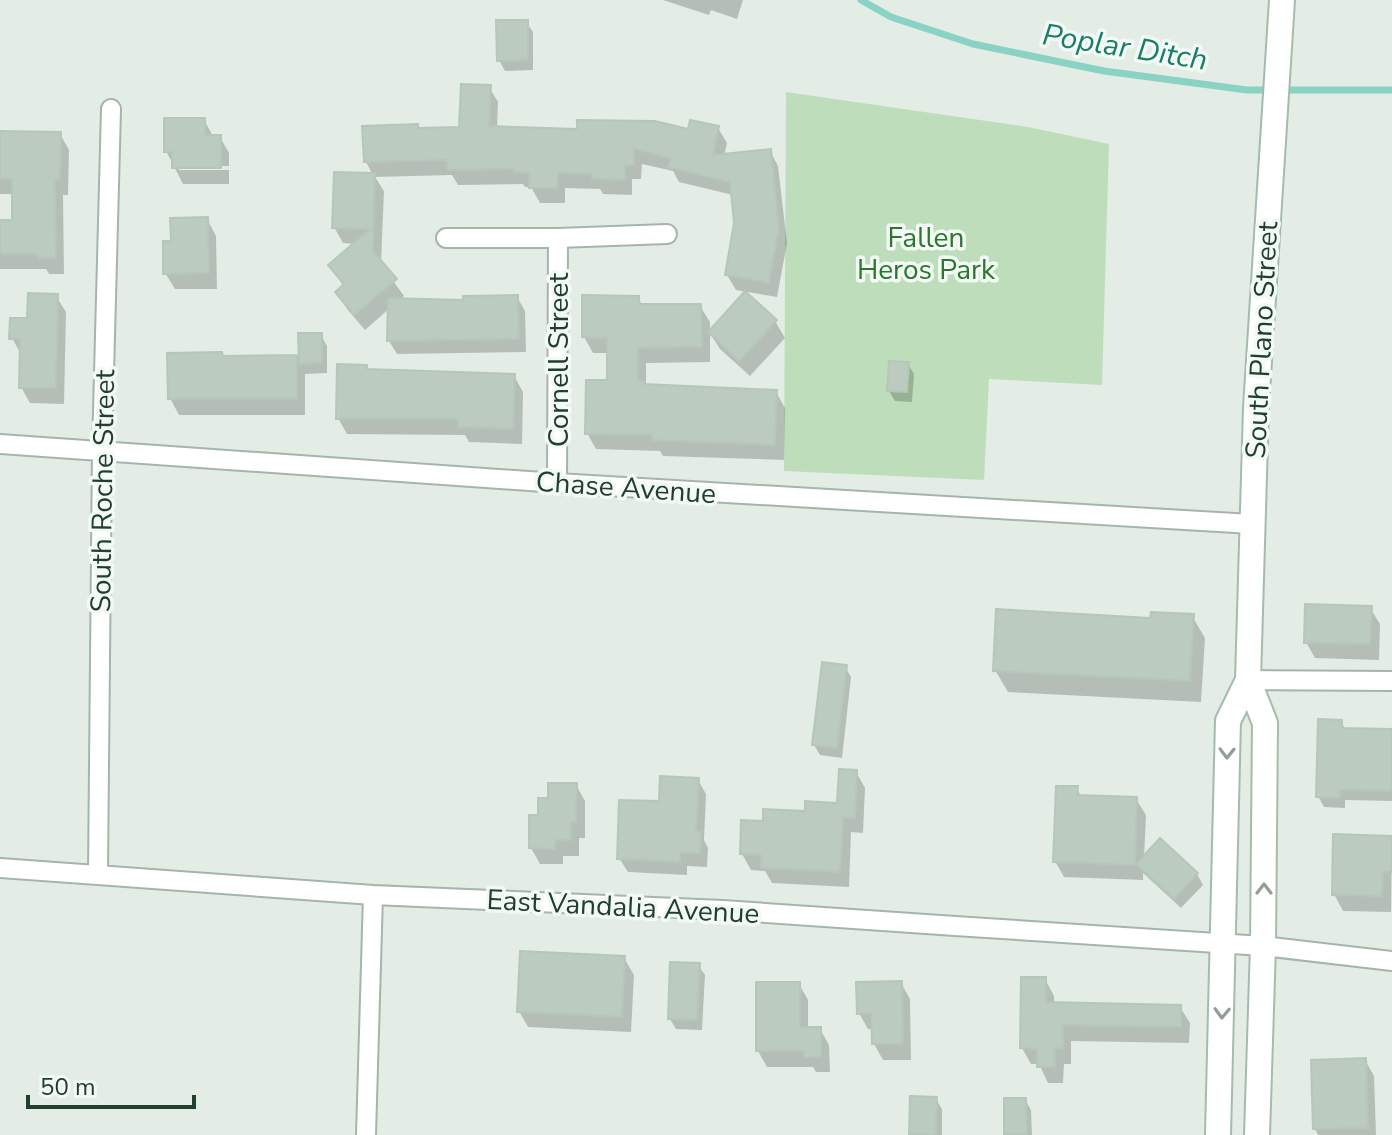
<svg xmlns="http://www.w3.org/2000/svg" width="1392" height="1135" viewBox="0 0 1392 1135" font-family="'Nunito Sans',sans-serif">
	<rect width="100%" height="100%" fill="#e3ede5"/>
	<path fill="#bedebb" d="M786 92 1028 127 1109 144 1102 385 989 379 984 480 784 471Z"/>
	<path fill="#0003" d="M663 0H743L737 19 711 10 709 15Z
		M526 22 533 32V70L505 71 499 60Z
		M489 87 498 102 497 129 690 131 718 128 727 143 724 156 770 151 778 166 787 243 777 297 736 290 727 275 736 224 733 195 679 182 673 171 642 164 641 179H632V195L603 194 600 189 565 188V203H540L531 187H525L523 184 458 185 452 175 375 177 384 191 381 264 404 296 399 301 465 302 517 297 525 311 526 352 397 354 389 341 390 308 365 330 347 309 338 293 344 287 330 265 356 244 343 243 334 227 373 175 366 162 419 130 461 129Z
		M204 120 213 136 220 137 229 153V166H179V170H229V184H183L166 151Z
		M60 134 69 150 68 195H63L64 274H49L46 269H0V230L14 222V194H0V155Z
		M207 219 216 236 217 289H175L165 273 173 243Z
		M56 296 66 312 64 404 30 403 21 387 22 356 12 338Z
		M638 298 643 306H700L710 322V362L646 363V386L776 392 785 408 784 460 663 456 660 451 596 449 587 433 609 382V353H593L584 337Z
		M775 321 785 338 750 376 720 349 710 333Z
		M300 335H321L327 346V373L305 374V415H179L170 398 224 358 296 357 301 366Z
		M908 364 914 374 912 402 895 401 889 391Z
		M368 371 514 376 523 392 522 444 469 442 465 435 347 434 338 418Z
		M1370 608 1380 624 1379 660 1315 658 1306 642Z
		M1192 616 1205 638 1201 702 1008 692 995 670 1152 620Z
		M845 667 851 677 842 758 820 755 814 745Z
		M1341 722 1346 730 1392 731V801L1345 800V808L1324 807 1318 796Z
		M856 772 865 788 863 833 851 832 849 887 772 883 765 871 751 870 742 854 765 823 839 805Z
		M698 780 706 794 704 840 708 848 707 867 687 866V875L628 872 619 858 661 803Z
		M576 785 585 801V838H579V856H563V864H540L531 848 550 800Z
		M1076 788 1082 797 1136 799 1146 815 1144 859 1161 841 1197 874 1203 885 1181 908 1143 873V880L1064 877 1055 861Z
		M1392 838 1391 912 1343 911 1334 894Z
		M624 958 634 975 631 1032 528 1027 519 1011Z
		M698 965 705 975 702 1030 676 1029 670 1019Z
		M1045 979 1054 996V1005L1180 1007 1190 1023 1189 1043 1071 1041V1064H1064L1063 1083H1048L1039 1064H1031L1022 1048Z
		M901 983 910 999 911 1060H883L874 1044V1029H868L859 1013Z
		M799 984 808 1000V1029H820L829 1045 830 1072H816L813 1067H767L758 1051Z
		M1365 1060 1374 1076 1376 1135H1318L1315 1129Z
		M936 1099 942 1109V1135H912Z
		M1025 1100 1031 1110 1032 1135H1006Z"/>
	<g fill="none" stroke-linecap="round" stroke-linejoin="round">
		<path stroke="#8ad3c4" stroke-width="7" d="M861 0 891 17 973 44 1104 71 1247 90H1392"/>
	</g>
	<path fill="#bbcbbf" stroke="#b5c7b9" stroke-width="2" d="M496 20H528V60L497 61Z
		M461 84 491 85 489 126 577 129V120L655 121 688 129 690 120 719 126 713 155 771 149 779 227 769 283 725 275 734 223 730 182 668 167 671 158 634 149V165H625V180L592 179V174L558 173 557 188H529V173L514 172V169L447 170V160L364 162 362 126 418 124V128L459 127Z
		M164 118H205V135H221V168H172V152H164Z
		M0 131 61 132 60 179H55L56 258H38V254H0V220H12V179H0Z
		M334 172 375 173 373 251 397 279 354 315 335 292 344 284 328 265 370 229 332 228Z
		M208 217 209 273 163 274V241H171L170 218Z
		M745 291 777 320 739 361 708 332Z
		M28 293 58 294 56 388H19L20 339H9L10 318H27Z
		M518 295 519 339 387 341 388 298 463 300V296Z
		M582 295 639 296V304H701L702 347 638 348V381H644V384L777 390 775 445 652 440V435L585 434 586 380H607V338L582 337Z
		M298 333H322V363L299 364Z
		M222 352 223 356 297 355V399H168L167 353Z
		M889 361 909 362 907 392 887 391Z
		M337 364 367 365V369L515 374 513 429 458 427V419H336Z
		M1305 604 1372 606 1370 644 1304 643Z
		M996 609 1150 618 1151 612 1194 614 1190 681 993 671Z
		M822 662 847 665 837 748 812 745Z
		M1318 719 1342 720V728L1392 729V791L1340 790V798L1316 797Z
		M839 769 857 770 855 818 843 817 840 872 761 868V855L740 854 741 820 763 821V809L805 811V801L837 803Z
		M660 776 699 778 696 831 701 832 700 853H680V862L617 859 619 800 659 801Z
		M548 783H577L576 822H571V840H555V849L529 848V815H538V798H548Z
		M1056 786H1078L1077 795 1137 797 1135 865 1053 862Z
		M1333 834 1392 836V872H1383L1382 896 1332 895Z
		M1160 838 1198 873 1174 899 1136 864Z
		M520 951 625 956 622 1017 517 1012Z
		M670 962 700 963 697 1020 668 1019Z
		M1021 977H1046V1002L1181 1005V1027L1063 1025V1048H1055V1067H1037V1049L1020 1048Z
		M902 981 903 1044H872L871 1013 857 1014 856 982Z
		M756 982H800V1027H821V1057H804V1051H756Z
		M1366 1058 1368 1128 1313 1129 1311 1060Z
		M910 1096 937 1097 936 1135H909Z
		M1004 1098H1026L1027 1135H1004Z"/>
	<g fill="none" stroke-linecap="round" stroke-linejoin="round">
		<defs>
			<path id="minor" d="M446 238H558L667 234
				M0 444 557 483 1252 524
				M557 483 558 238
				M1248 680 1392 681
				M0 868 373 895 723 910 955 926 1263 946 1392 961
				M98 873 102 449 111 109
				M366 1135 373 895"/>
			<path id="secondary" d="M1218 1135 1228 721 1248 680
				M1257 1135 1263 946 1265 723 1248 680 1256 408 1282 0"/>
		</defs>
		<use href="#minor" stroke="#a5b5aa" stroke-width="22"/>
		<use href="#secondary" stroke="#a4bcab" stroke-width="28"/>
		<use href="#minor" stroke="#fff" stroke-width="18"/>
		<use href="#secondary" stroke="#fff" stroke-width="24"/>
	</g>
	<defs><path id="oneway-chevron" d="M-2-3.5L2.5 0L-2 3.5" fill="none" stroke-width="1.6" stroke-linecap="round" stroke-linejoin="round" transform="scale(2)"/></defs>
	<g stroke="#909f96">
		<use href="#oneway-chevron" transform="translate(1227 753) rotate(91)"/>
		<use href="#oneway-chevron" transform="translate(1264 889) rotate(-90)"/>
		<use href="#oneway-chevron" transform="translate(1222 1013) rotate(92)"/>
	</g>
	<g text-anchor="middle" stroke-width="7" stroke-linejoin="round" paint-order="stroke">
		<g font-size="28" fill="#2b772d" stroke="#f3f9f4">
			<text x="926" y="247">Fallen<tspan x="926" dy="32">Heros Park</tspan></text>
		</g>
		<g font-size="28" fill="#223f2d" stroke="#f3f9f4">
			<text transform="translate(1261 340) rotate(-87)" y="10">South Plano Street</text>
			<text transform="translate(558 360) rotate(-90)" y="10">Cornell Street</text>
			<text transform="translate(626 487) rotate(4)" y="10">Chase Avenue</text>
			<text transform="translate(102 491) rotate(-89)" y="10">South Roche Street</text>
			<text transform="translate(623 906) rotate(3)" y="10">East Vandalia Avenue</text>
		</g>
		<g font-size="30" font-style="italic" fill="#1a7c6a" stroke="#f3f9f4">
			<text transform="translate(1125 47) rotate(9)" y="10">Poplar Ditch</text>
		</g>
	</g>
	<path d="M28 1095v12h166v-12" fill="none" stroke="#223f2d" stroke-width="4"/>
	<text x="40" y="1095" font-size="24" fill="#223f2d" stroke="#f3f9f4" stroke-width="6" paint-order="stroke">50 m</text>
</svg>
